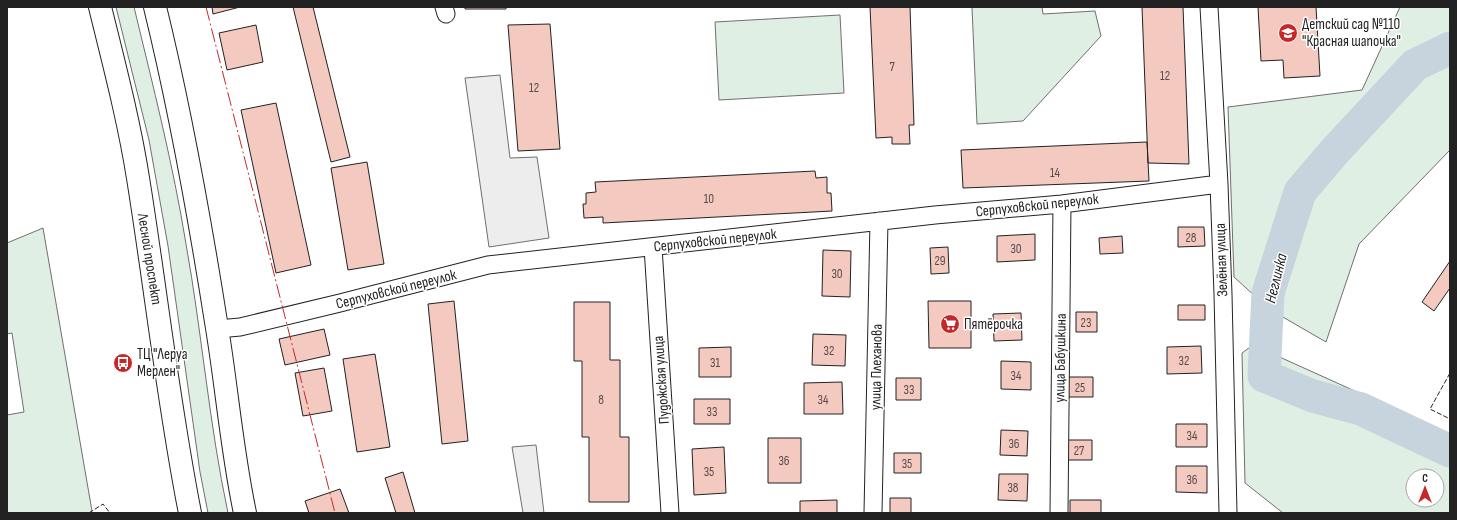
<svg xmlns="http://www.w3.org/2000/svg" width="1457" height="520" viewBox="0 0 1457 520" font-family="'Sofia Sans Condensed',sans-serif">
	<rect width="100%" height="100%" fill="#fff"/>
	<path fill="#e0efe3" stroke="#6f6f6f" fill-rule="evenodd" d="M116 7H134C153 86 173 164 186 244 202 333 209 424 228 513H208L200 472 168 246 149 140Z
		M972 7H1042L1043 14 1095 11 1101 36 1023 121 977 124Z
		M1400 7H1450V150L1359 244 1326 342 1269 309 1234 277 1228 107 1362 90Z
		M840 15 844 93 719 100 715 22Z
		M43 228 92 511 89 513H7V415L24 412 12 333 7 334V243Z
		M1253 345 1450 434V513H1283L1245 483 1242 353ZM1413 476H1437V500H1413Z"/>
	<path fill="#ededed" stroke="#6f6f6f" d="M500 75 510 158 537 157 549 238 489 247 465 78Z
		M536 445 544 513H523L512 447Z"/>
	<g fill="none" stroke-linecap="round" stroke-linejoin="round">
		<path stroke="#c7d3dd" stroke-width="33" d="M1450 48 1415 65 1334 152 1300 192 1268 293 1264 376 1313 396 1361 409 1450 451"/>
	</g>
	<path fill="#f3c9c0" stroke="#222" d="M212 7H240L213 14Z
		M293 7H313L350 157 331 162Z
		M465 7H506V9H465Z
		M870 7H910L914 125H909L910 144H892V137L876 138Z
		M1142 7H1183L1189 164 1148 163Z
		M1258 7H1316L1320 76 1284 78 1283 60 1261 61Z
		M550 24 560 149 518 151 508 25Z
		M256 25 263 62 227 70 219 33Z
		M276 103 311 265 276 273 241 110Z
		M1147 142 1149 181 963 188 961 150Z
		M367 162 384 264 348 270 331 168Z
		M815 171 816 178 827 177V193H831L832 211 603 223V217L584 218 583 204H586V193L596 192 595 182Z
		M1178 227H1204L1205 246 1178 247Z
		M1035 234V260L997 262V236Z
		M1122 236 1123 253 1100 254 1099 238Z
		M948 247 949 273 931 274 930 248Z
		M823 250 851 251 850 297 822 296Z
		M1450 261V288L1434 311 1422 302Z
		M454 301 468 441 442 444 428 304Z
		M928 301H971V348H929Z
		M574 302H610V360H620V437H629V502H589V437H582V361H574Z
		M1178 305H1205V320H1178Z
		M1076 312H1097V332H1076Z
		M1021 313 1022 340 994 341 993 314Z
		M324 329 330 355 285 365 279 339Z
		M813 334 846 335 845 366 812 365Z
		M1201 346 1202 373 1167 374V347Z
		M731 347V377H699V348Z
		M375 354 390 447 357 452 343 359Z
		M1001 361 1031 362V390L1001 389Z
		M324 368 332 411 303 416 295 373Z
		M1068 377H1093V397H1068Z
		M896 378H921V400H896Z
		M842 382 843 414H804V383Z
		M694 399H730V424H694Z
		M1176 424H1207V447H1176Z
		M1001 430 1028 431 1027 456 1000 455Z
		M768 438H801V483H768Z
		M1067 440H1092V460H1067Z
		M724 447 726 493 694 495 692 449Z
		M894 453H921V473H894Z
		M1176 466H1207V493L1176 492Z
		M403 472 415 513H396L385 478Z
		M999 474H1028L1027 501 998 500Z
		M340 489 349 513H309L305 501Z
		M890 498H911V513H890Z
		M837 500V513H800V501Z
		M1070 500H1101V513H1070Z"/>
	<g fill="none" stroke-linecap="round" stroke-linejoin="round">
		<defs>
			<path id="minor" d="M444 7 446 14
				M1209 7 1219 184 1223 294 1228 513
				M653 247 670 513
				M218 329 240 327 340 303 488 265 935 215 1062 204 1219 184
				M873 513 879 221
				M1059 513 1062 204"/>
			<path id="primary" d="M100 7C114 64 129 121 138 178 156 290 168 402 190 513
				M155 7C181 113 200 220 217 328 227 389 232 452 245 513"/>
		</defs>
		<use href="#minor" stroke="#222" stroke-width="19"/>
		<use href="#primary" stroke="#222" stroke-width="24"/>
		<use href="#minor" stroke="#fff" stroke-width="17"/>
		<use href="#primary" stroke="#fff" stroke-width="22"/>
		<path stroke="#222" stroke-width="1" stroke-dasharray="5 2" stroke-linecap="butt" d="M1450 373 1430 409 1450 419
			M89 513 103 504 110 513"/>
		<path stroke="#c62828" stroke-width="1" stroke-dasharray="14 3 2 3" stroke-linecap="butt" d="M206 7 335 513"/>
	</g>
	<defs>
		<symbol id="school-disc" viewBox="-11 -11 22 22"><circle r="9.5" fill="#c62828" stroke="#fff"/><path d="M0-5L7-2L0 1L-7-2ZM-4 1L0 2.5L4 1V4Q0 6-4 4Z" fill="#fff"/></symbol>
		<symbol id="supermarket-disc" viewBox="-11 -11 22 22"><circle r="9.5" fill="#c62828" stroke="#fff"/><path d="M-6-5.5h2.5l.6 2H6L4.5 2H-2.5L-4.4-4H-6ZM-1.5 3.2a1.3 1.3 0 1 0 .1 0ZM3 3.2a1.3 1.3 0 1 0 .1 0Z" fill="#fff"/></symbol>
		<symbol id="bus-disc" viewBox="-11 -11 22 22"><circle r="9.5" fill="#c62828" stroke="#fff"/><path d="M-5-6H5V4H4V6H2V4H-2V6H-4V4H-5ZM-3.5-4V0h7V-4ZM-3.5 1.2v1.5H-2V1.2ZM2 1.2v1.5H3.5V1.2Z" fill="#fff"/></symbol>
	</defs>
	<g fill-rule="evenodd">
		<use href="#school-disc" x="1277" y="22" width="22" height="22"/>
		<use href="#supermarket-disc" x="939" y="313" width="22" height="22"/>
		<use href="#bus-disc" x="112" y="352" width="22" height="22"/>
	</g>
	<g text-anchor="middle" stroke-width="3" stroke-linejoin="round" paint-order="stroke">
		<g font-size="13" fill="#564c4a">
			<text x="892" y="71">7</text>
			<text x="1165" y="80">12</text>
			<text x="534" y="92">12</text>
			<text x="1055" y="177">14</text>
			<text x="709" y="203">10</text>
			<text x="1191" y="242">28</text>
			<text x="1016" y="253">30</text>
			<text x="940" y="265">29</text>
			<text x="837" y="278">30</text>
			<text x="1086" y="327">23</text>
			<text x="829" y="355">32</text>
			<text x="1184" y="365">32</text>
			<text x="715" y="367">31</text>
			<text x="1016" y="380">34</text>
			<text x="1080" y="392">25</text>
			<text x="909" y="394">33</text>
			<text x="601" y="404">8</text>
			<text x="823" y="404">34</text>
			<text x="712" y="416">33</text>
			<text x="1192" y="440">34</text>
			<text x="1014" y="448">36</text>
			<text x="1079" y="455">27</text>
			<text x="784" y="465">36</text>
			<text x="907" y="468">35</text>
			<text x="709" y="476">35</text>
			<text x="1192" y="484">36</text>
			<text x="1013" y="492">38</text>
		</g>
		<g font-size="15" fill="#222" stroke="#fff" text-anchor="start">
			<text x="1302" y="29">Детский сад №110<tspan x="1302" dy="17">"Красная шапочка"</tspan></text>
			<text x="964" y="329">Пятёрочка</text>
			<text x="137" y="359">ТЦ "Леруа<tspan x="137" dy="17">Мерлен"</tspan></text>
		</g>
		<g font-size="15" fill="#222" stroke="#fff">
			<text transform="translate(1037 205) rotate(-6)" y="5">Серпуховской переулок</text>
			<text transform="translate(715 240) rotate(-6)" y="5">Серпуховской переулок</text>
			<text transform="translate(150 259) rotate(81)" y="5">Лесной проспект</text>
			<text transform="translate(1221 260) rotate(-92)" y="5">Зелёная улица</text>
			<text transform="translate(396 289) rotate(-14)" y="5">Серпуховской переулок</text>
			<text transform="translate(1060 358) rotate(-89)" y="5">улица Бабушкина</text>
			<text transform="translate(876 367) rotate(-89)" y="5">улица Плеханова</text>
			<text transform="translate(661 380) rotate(-94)" y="5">Пудожская улица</text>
		</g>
		<g font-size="16" font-style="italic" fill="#222" stroke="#fff">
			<text transform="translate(1275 278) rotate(-76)" y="6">Неглинка</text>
		</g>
	</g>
	<rect width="1457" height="520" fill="none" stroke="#222222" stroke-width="16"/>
	<g transform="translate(1425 488)"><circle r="19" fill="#ffffff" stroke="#a7a7a7"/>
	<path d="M0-3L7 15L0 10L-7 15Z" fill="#c62828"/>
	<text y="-6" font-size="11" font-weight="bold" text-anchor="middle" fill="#222222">С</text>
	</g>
</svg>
